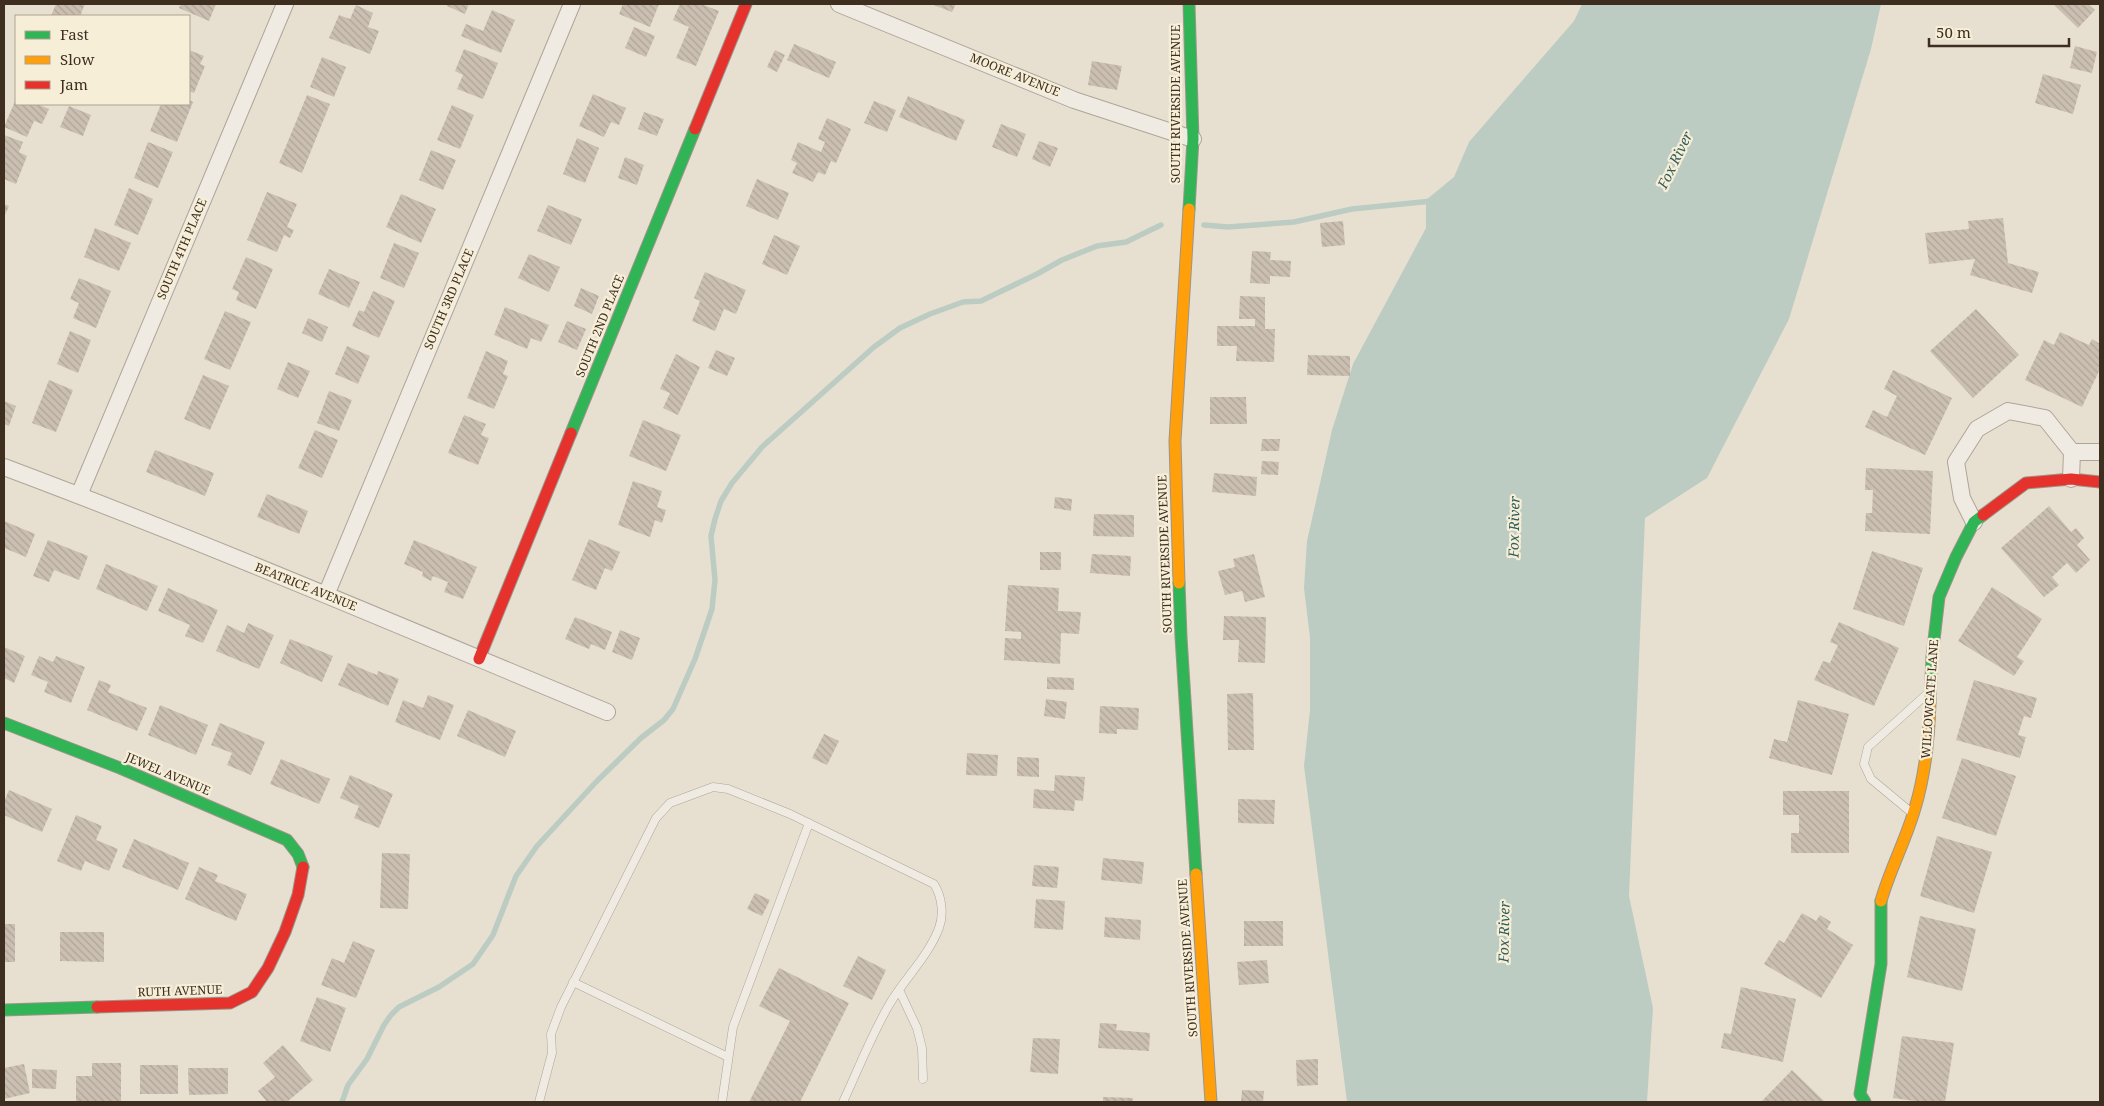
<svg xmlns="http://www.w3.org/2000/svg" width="2104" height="1106" viewBox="0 0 2104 1106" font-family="'Noto Serif',serif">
	<defs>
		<pattern id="building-back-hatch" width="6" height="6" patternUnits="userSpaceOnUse" patternTransform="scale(1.25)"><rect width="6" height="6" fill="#cbbfb2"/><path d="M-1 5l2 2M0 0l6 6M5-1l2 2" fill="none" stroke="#afa499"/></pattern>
	</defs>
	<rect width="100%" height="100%" fill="#e7e0d1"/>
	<path fill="#bcccc2" d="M1582 4H1881L1871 49 1789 319 1707 478 1645 518 1629 896 1653 1008 1647 1102H1347L1304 766 1310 710V638L1304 588 1307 541 1332 430 1353 364 1426 228V200L1454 177 1469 142 1574 21Z"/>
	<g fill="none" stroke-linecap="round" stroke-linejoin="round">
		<path stroke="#bcccc2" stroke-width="5.5" d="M1204 225 1228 227 1294 222 1352 209 1432 201
			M342 1102 348 1085 367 1059 384 1025 391 1015 399 1007 439 987 473 964 493 935 516 876 537 846 596 782 641 738 664 720 673 709 695 659 712 609 715 580 711 536 715 519 721 501 732 483 762 447 874 347 900 328 930 314 963 302 981 301 1037 274 1062 260 1097 246 1126 242 1161 225"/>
	</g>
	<path fill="url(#building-back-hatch)" d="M56 4H85L80 16H51Z
		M181 4H216L209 21 179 8Z
		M448 4H469L465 14 447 6Z
		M623 4H659L650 27 619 14Z
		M680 4H701L719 11 696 66 676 58 689 27 673 20Z
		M931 4H956L952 12Z
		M2053 4H2088L2095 10 2078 28Z
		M356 5 373 13 368 27 379 31 370 54 329 38 339 15 350 19Z
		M492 10 515 20 501 53 461 36 466 24 483 31Z
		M634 27 655 36 646 57 625 48Z
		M794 44 836 62 829 78 787 60Z
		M2075 46 2097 52 2092 73 2070 68Z
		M464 49 498 63 483 99 457 89 463 75 455 71Z
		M189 50 204 56 200 64 205 66 194 93 189 91Z
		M775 50 785 55 777 72 767 67Z
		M322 57 346 67 334 97 310 87Z
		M1092 61 1122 66 1117 90 1088 85Z
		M2043 74 2081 85 2073 114 2035 103Z
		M593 94 626 108 619 125 611 122 604 137 579 126Z
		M307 95 330 104 302 173 279 163Z
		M908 96 965 120 956 141 899 117Z
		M16 99V104H37L49 109 42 124 34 121 27 137 4 127Z
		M189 100 193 102 177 142 150 131 161 104H189Z
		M874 101 896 110 887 132 864 123Z
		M452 105 474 115 460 149 437 140Z
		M69 106 91 115 83 136 60 127Z
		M644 112 664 119 657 136 638 129Z
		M827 118 851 129 836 163 831 161 825 175 818 172 813 182 792 173 797 163 791 160 798 142 821 152 825 142 818 139Z
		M1001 124 1026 134 1017 157 992 147Z
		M4 135 23 142 19 152 27 156 16 184 4 179Z
		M577 138 599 148 585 183 563 174Z
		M1039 141 1058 148 1050 167 1032 159Z
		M148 142 173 152 158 188 134 178Z
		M431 150 456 160 443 190 419 180Z
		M625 157 644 165 637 185 618 178Z
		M757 179 789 193 778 220 746 206Z
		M129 188 153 199 138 235 114 225Z
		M267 192 297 204 287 227 294 230 290 238 284 235 277 252 247 240Z
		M401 194 436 209 421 243 386 227Z
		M4 204 9 206 4 217Z
		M548 205 582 219 571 245 537 231Z
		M2003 218 2008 263 2039 272 2032 293 1970 275 1975 259 1929 264 1925 233 1969 229 1968 221Z
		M1343 221 1345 245 1322 247 1320 223Z
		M95 228 131 243 119 271 84 257Z
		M774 235 800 246 787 275 762 264Z
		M394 243 419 253 404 288 380 278Z
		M1252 251 1271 252 1270 260 1291 261 1290 277 1270 276V284L1250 283Z
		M529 254 560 267 549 292 518 278Z
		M246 257 273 269 256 309 236 300 239 292 232 289Z
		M329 269 360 282 349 308 318 294Z
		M705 272 746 290 736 314 724 309 715 331 692 321 700 301 694 298Z
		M79 278 111 291 96 328 73 318 79 303 70 299Z
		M581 288 599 296 592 314 574 306Z
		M373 291 395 301 379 338 352 326 359 310 364 312Z
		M1240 296 1265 297V329H1275L1274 362 1236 361 1237 346H1217V326H1255V319H1239Z
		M505 307 549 325 541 342 531 338 527 349 494 335Z
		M1976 309 2019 355 1973 398 1930 351Z
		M225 311 251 322 230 370 204 359Z
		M308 318 328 327 322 342 302 333Z
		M567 321 586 329 577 350 558 342Z
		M70 331 91 340 78 373 57 364Z
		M2060 332 2089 345 2092 339 2100 344V369L2082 407 2025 380 2044 340 2054 345Z
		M347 346 370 356 358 384 335 374Z
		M716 350 735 358 727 376 708 368Z
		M486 351 508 361 503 374 508 376 494 409 467 398Z
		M676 354 700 367 678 415 663 408 670 393 660 389Z
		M1308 355 1350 356V376L1307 375Z
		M288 362 310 371 298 398 277 389Z
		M1893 370 1952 398 1925 455 1865 427 1873 410 1887 417 1897 396 1884 389Z
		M203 375 229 386 210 430 184 419Z
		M49 380 73 390 56 432 32 423Z
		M329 391 352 400 339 431 317 423Z
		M1210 397H1246L1247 424H1210Z
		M4 401 16 406 9 426 4 424Z
		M464 415 486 424 481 435 489 438 478 465 448 453Z
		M643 420 681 435 666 471 629 456Z
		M315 430 338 440 322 478 298 468Z
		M1262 439H1280L1279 451H1261Z
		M155 450 214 473 205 496 146 472Z
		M1262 461 1279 462 1278 475 1261 474Z
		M1866 468 1933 471 1930 534 1865 531 1866 513H1872L1873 490H1865Z
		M1214 473 1257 477 1256 496 1212 492Z
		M633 481 662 491 657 507 666 510 662 523 655 520 650 537 618 525Z
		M267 494 308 511 299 534 257 517Z
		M1055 497 1072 499 1071 511 1054 508Z
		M2049 506 2071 532 2076 528 2084 538 2077 545 2090 560 2076 573 2067 563 2052 577 2059 585 2044 597 2001 548Z
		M1094 514 1134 515V537L1093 536Z
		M4 521 35 534 26 557 4 548Z
		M589 539 620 552 612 571 605 568 596 590 572 580Z
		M48 540 88 556 79 580 54 570 49 582 33 576Z
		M414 540 477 567 463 599 444 592 448 582 433 576 431 581 422 576 423 572 404 564Z
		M1872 551 1923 568 1904 626 1853 609Z
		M1040 552H1061V570H1040Z
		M1092 554 1131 556 1130 576 1090 573Z
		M1254 554 1265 597 1245 602 1242 591 1225 595 1218 571 1235 567 1233 559Z
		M106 564 158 586 147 611 96 589Z
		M1008 585 1059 588 1058 611 1081 612 1079 634 1061 633 1060 664 1004 660 1005 638 1021 639V632L1005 631Z
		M1992 587 2042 619 2017 657 2024 661 2014 676 1958 641Z
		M168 588 218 610 203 643 185 636 190 625 158 611Z
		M1224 616 1266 617 1265 663 1238 662 1239 640H1223Z
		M575 617 612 632 605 650 591 644 589 649 565 639Z
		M1839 622 1899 648 1874 706 1814 680 1823 661 1830 663 1838 645 1830 642Z
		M248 623 274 635 259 669 216 651 227 625 244 633Z
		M620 630 640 638 632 660 612 652Z
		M290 639 333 656 322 682 280 663Z
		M4 647 25 656 14 683 4 678Z
		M39 656 53 662 56 656 85 667 71 703 44 692 48 682 31 675Z
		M348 663 377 675 378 671 399 679 388 706 338 685Z
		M1047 677 1074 678V690L1047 689Z
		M99 680 111 685 108 692 147 708 137 731 87 710Z
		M1974 680 2037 698 2031 718 2024 716 2018 735 2026 737 2020 758 1956 740Z
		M1253 693 1254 750H1228L1227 694Z
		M428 695 454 705 440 740 395 722 403 700 423 708Z
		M1046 699 1067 702 1065 719 1044 716Z
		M1798 700 1849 714 1832 775 1769 758 1774 739 1787 742Z
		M160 705 208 725 196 755 148 735Z
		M1100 706 1139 708 1138 730 1117 729V734L1099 733Z
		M468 710 516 731 505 757 457 736Z
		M220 723 265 742 251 775 227 765 232 753 211 745Z
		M824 734 839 741 827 765 812 758Z
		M967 753 998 755 997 776 966 775Z
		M1017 757 1039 758V777L1017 776Z
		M1962 758 2016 776 1996 836 1942 818Z
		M281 759 330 779 319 804 270 784Z
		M350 775 393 794 379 828 354 818 359 806 340 798Z
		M1055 775 1085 777 1083 801 1075 800 1074 811 1033 808 1034 789 1054 791Z
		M9 790 52 809 42 832 4 815V802Z
		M1783 791H1849V853H1791V833H1799V815H1783Z
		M1238 799 1275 800 1274 824 1238 823Z
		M76 815 102 826 96 840 118 849 109 871 85 861 81 871 57 861Z
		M1937 836 1992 852 1974 913 1920 896Z
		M134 839 189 863 178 890 122 867Z
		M382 853 410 854 408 909 380 908Z
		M1103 858 1144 862 1142 884 1101 880Z
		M1034 865 1059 867 1057 888 1032 886Z
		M199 867 218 875 215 881 247 894 236 921 185 899Z
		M755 893 770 900 762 916 747 909Z
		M1036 899 1065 901 1063 930 1034 928Z
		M1802 913 1816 921 1820 915 1831 922 1827 929 1853 945 1821 998 1764 964 1779 940 1784 943Z
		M1920 916 1976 929 1962 991 1907 977Z
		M1105 917 1141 920 1140 940 1104 937Z
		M1244 921H1283V946H1244Z
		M4 924H15V962H4Z
		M60 932H104V962L60 961Z
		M353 941 375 950 356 998 321 985 332 958 344 963Z
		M858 956 886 970 872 1000 843 986Z
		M1267 960 1269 983 1239 985 1237 962Z
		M779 968 849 1003 800 1102H749L790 1021 759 1006Z
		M1741 987 1796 999 1783 1062 1721 1048 1724 1033 1731 1034Z
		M317 997 346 1008 330 1052 300 1041Z
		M1100 1023 1117 1024 1116 1030 1150 1033 1149 1051 1098 1048Z
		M1902 1036 1954 1043 1945 1102H1922L1893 1098Z
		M1033 1038 1060 1039 1058 1074 1030 1072Z
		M283 1045 313 1080 287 1102H267L258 1091 275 1077 263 1063Z
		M1318 1059V1085L1297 1086 1296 1060Z
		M92 1063H121V1101L76 1102V1076H92Z
		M24 1064 30 1093 4 1099V1068Z
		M140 1065H178V1094H140Z
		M188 1068H228V1094L189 1095Z
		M32 1069 57 1070 56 1089 32 1088Z
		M1792 1070 1825 1102H1761Z
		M1242 1090 1264 1091 1263 1102H1241Z
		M1103 1097 1133 1098V1102H1103Z"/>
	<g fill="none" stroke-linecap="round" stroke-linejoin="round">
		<defs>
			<path id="lane" d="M1912 813 1871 779 1864 764 1868 747 1927 694
				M573 982 728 1057
				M899 990 917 1028 922 1048 923 1079
				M539 1102 552 1053 551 1034 561 1007 656 818 670 803 713 787 728 789 790 814 934 884C942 897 944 914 939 928 928 957 904 979 889 1005 871 1036 858 1070 843 1102
				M722 1102 733 1027 809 823"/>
			<path id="street" d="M839 4 1074 100 1193 139
				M2072 452H2100
				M4 467C207 543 407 629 607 712
				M79 495 285 4
				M1974 522 1962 498 1956 462 1977 429 2008 411 2045 418 2072 452 2071 479
				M326 595 572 4"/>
			<path id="fast" d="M1189 209 1193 139 1189 4
				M571 433 695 129
				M1179 583 1181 637 1196 874
				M1930 702 1932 657 1939 597 1956 557 1974 522 1983 515
				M4 723 120 768 287 840 298 854 303 867
				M4 1010 97 1007
				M1865 1102 1860 1094 1881 964V901"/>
			<path id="slow" d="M1179 583 1175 441 1189 209
				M1196 874 1211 1102
				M1881 901C1890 869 1906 840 1915 808 1926 772 1929 738 1930 702"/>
			<path id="jam" d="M695 129 746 4
				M1983 515 2026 483 2071 479 2100 482
				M479 659 571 433
				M97 1007 230 1003 252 992 268 968 285 932 298 895 303 867"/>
		</defs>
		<use href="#lane" stroke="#ada599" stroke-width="9"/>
		<use href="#street" stroke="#ada599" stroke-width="18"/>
		<use href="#fast" stroke="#9c958a" stroke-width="13"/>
		<use href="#slow" stroke="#9c958a" stroke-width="13"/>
		<use href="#jam" stroke="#9c958a" stroke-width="13"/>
		<use href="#lane" stroke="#efebe3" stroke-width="8"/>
		<use href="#street" stroke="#efebe3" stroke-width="16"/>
		<use href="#fast" stroke="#30b455" stroke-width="11"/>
		<use href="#slow" stroke="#ff9f0a" stroke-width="11"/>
		<use href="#jam" stroke="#e5322d" stroke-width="11"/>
	</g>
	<g text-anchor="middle" stroke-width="4.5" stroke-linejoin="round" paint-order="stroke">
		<g font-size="12" fill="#3d2e20" stroke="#f7eed8">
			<text transform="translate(1015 75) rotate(22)" y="4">MOORE AVENUE</text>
			<text transform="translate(1176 104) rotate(-90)" y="4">SOUTH RIVERSIDE AVENUE</text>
			<text transform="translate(182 249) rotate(-67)" y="4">SOUTH 4TH PLACE</text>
			<text transform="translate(449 299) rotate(-67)" y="4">SOUTH 3RD PLACE</text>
			<text transform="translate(600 326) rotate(-68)" y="4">SOUTH 2ND PLACE</text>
			<text transform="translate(1165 554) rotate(-92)" y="4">SOUTH RIVERSIDE AVENUE</text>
			<text transform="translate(306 587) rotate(22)" y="4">BEATRICE AVENUE</text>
			<text transform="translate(1930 699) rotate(-86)" y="4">WILLOWGATE LANE</text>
			<text transform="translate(168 774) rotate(23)" y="4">JEWEL AVENUE</text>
			<text transform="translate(1188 958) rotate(-94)" y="4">SOUTH RIVERSIDE AVENUE</text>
			<text transform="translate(180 991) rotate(-2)" y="4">RUTH AVENUE</text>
		</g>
		<g font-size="14" font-style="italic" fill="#2f5d5a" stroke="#f7eed8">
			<text transform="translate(1675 160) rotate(-64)" y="5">Fox River</text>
			<text transform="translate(1514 527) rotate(-89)" y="5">Fox River</text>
			<text transform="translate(1504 932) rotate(-89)" y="5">Fox River</text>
		</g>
	</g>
	<rect width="2104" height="1106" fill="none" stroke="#3d2e20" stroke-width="10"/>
	<rect x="15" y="15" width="175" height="90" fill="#f7eed8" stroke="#ada18e"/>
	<rect x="25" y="31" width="25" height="8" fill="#30b455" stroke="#ada18e"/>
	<text x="60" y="40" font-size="15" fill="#3d2e20">Fast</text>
	<rect x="25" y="56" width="25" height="8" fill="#ff9f0a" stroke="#ada18e"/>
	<text x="60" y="65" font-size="15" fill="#3d2e20">Slow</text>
	<rect x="25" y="81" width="25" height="8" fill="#e5322d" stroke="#ada18e"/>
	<text x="60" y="90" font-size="15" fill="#3d2e20">Jam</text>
	<path d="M1929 38v8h140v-8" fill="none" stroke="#3d2e20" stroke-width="2.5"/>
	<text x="1936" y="38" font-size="15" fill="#3d2e20" stroke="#f7eed8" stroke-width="4" paint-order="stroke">50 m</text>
</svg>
